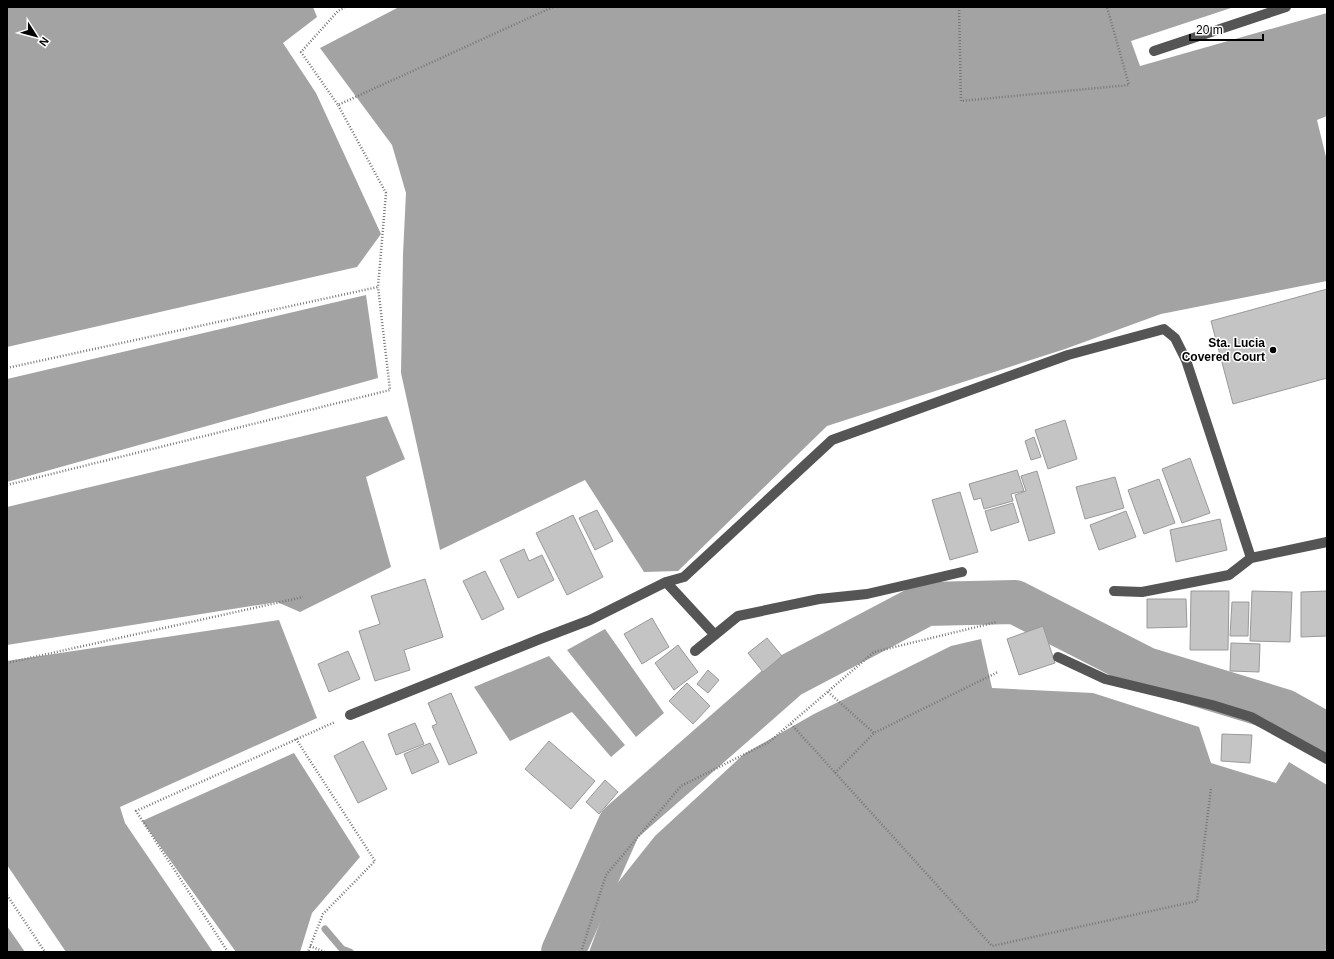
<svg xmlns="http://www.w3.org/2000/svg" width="1334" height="959" viewBox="0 0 1334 959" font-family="Helvetica,sans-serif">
	<rect width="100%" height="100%" fill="#fff"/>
	<path fill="#a3a3a3" d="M7 7H313L317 17 283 43 316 93 381 234 357 267 7 347Z
		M399 7H1234L1131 41 1140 66 1327 13V116L1317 120 1327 161V281L1161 314 1065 349 827 426 678 571 644 572 585 480 440 550 401 373 403 254 406 193 392 145 320 48Z
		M366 295 378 378 7 482V379Z
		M387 416 405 459 366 477 391 567 300 612 277 602 7 645V507Z
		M279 620 317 718 120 807 125 823 213 952H66L7 865V661Z
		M605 629 664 713 636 737 567 650Z
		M981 639 992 688 1093 693 1199 727 1211 763 1276 783 1289 762 1327 785V952H589L612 890 655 836 744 754 814 714 951 646Z
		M549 656 625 745 611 757 572 712 510 741 474 687Z
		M294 753 360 857 312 913 300 952H236L142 821Z
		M7 926 25 952H7Z"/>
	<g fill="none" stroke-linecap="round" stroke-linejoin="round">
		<path stroke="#a3a3a3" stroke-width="7" d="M325 929 342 949 350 952"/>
		<path stroke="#a3a3a3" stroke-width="44" d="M563 952 620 824 789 676 926 604 1015 602 1146 669 1284 711 1327 735"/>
	</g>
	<path fill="#c4c4c4" stroke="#999" d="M1327 289V378L1233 404 1211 321Z
		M1065 420 1077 459 1048 469 1035 430Z
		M1034 437 1041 457 1031 460 1025 441Z
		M1190 458 1210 513 1182 523 1162 469Z
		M1017 470 1024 491 1011 494 1013 501 984 509 981 498 974 500 969 484Z
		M1037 471 1055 533 1029 541 1015 495 1026 491 1021 476Z
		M1115 477 1124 508 1085 519 1076 487Z
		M1159 479 1175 523 1144 534 1128 490Z
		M960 492 978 552 950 560 932 500Z
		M1013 503 1019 522 991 531 985 511Z
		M597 510 613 541 595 550 579 518Z
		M1126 511 1136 537 1099 550 1090 525Z
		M573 515 603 577 567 595 536 533Z
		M1220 519 1227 550 1176 562 1170 530Z
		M524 549 529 561 542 555 554 580 518 598 500 560Z
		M485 571 504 609 482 620 463 581Z
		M425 579 443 637 404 650 410 670 375 681 359 631 380 624 371 596Z
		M1191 591H1229L1228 650H1190Z
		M1252 591 1292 592 1290 642 1250 641Z
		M1327 591V636L1301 637V592Z
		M1147 599H1186L1187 627 1147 628Z
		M1232 602H1249L1248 636H1230Z
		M652 618 669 647 642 664 624 634Z
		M1043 626 1055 663 1019 675 1007 639Z
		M767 638 782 656 763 672 748 653Z
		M1231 643 1260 644 1259 672 1230 671Z
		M678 645 698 672 674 690 655 663Z
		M348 651 360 679 329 692 318 664Z
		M708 670 719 680 708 693 697 684Z
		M687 683 710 706 693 724 669 701Z
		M451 693 477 753 449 765 432 726 437 724 428 703Z
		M415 723 424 744 396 755 388 734Z
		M1222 734 1252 735 1250 763 1221 761Z
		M363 741 387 789 358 803 334 756Z
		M549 741 595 781 571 809 525 769Z
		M430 743 439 762 412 774 404 754Z
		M605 780 618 792 599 814 586 802Z"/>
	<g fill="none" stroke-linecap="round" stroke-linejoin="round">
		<path stroke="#777" stroke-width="2.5" stroke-dasharray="1 2" stroke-linecap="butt" d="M345 7 338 11 301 52 338 105 553 7
			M959 7 961 101 1129 85 1107 7
			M7 368 378 287 386 193 338 105
			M7 485 390 390 378 287
			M7 663 303 597
			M828 692 874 733
			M791 724 992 946 1197 901 1211 788
			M296 739 375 861 323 914 308 952
			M835 773 874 733 998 672
			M7 895 45 952
			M310 946 325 952
			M228 952 136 811 335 722
			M581 952 606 875 681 786 769 742 874 652 997 622"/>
		<path stroke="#555" stroke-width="10" d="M1154 51 1286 7
			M666 582 714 634
			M1114 591 1142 592 1229 575 1251 558 1327 542
			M695 651 738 616 819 599 867 594 962 572
			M1058 657 1105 679 1212 705 1251 717 1327 759
			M350 715 540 639 590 620 666 582 684 577 832 440 1068 355 1164 329 1175 338 1186 360 1251 558"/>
	</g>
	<circle fill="#000" stroke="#fff" stroke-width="1.5" cx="1273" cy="350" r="4"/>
	<g text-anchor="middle" stroke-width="3" stroke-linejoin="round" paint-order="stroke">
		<g font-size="12" font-weight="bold" fill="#000" stroke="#fff" text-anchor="end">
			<text x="1265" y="347">Sta. Lucia<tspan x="1265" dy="14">Covered Court</tspan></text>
		</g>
	</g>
	<rect width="1334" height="959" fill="none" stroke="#000000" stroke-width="16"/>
	<g transform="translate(36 36) rotate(126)" stroke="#ffffff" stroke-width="3" paint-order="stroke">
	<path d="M0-3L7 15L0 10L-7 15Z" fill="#000000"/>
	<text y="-6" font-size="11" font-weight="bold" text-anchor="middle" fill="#000000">N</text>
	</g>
	<path d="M1190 34v6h73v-6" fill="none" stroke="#000000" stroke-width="2"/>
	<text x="1196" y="34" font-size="12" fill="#000000" stroke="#ffffff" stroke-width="3" paint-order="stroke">20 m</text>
</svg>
